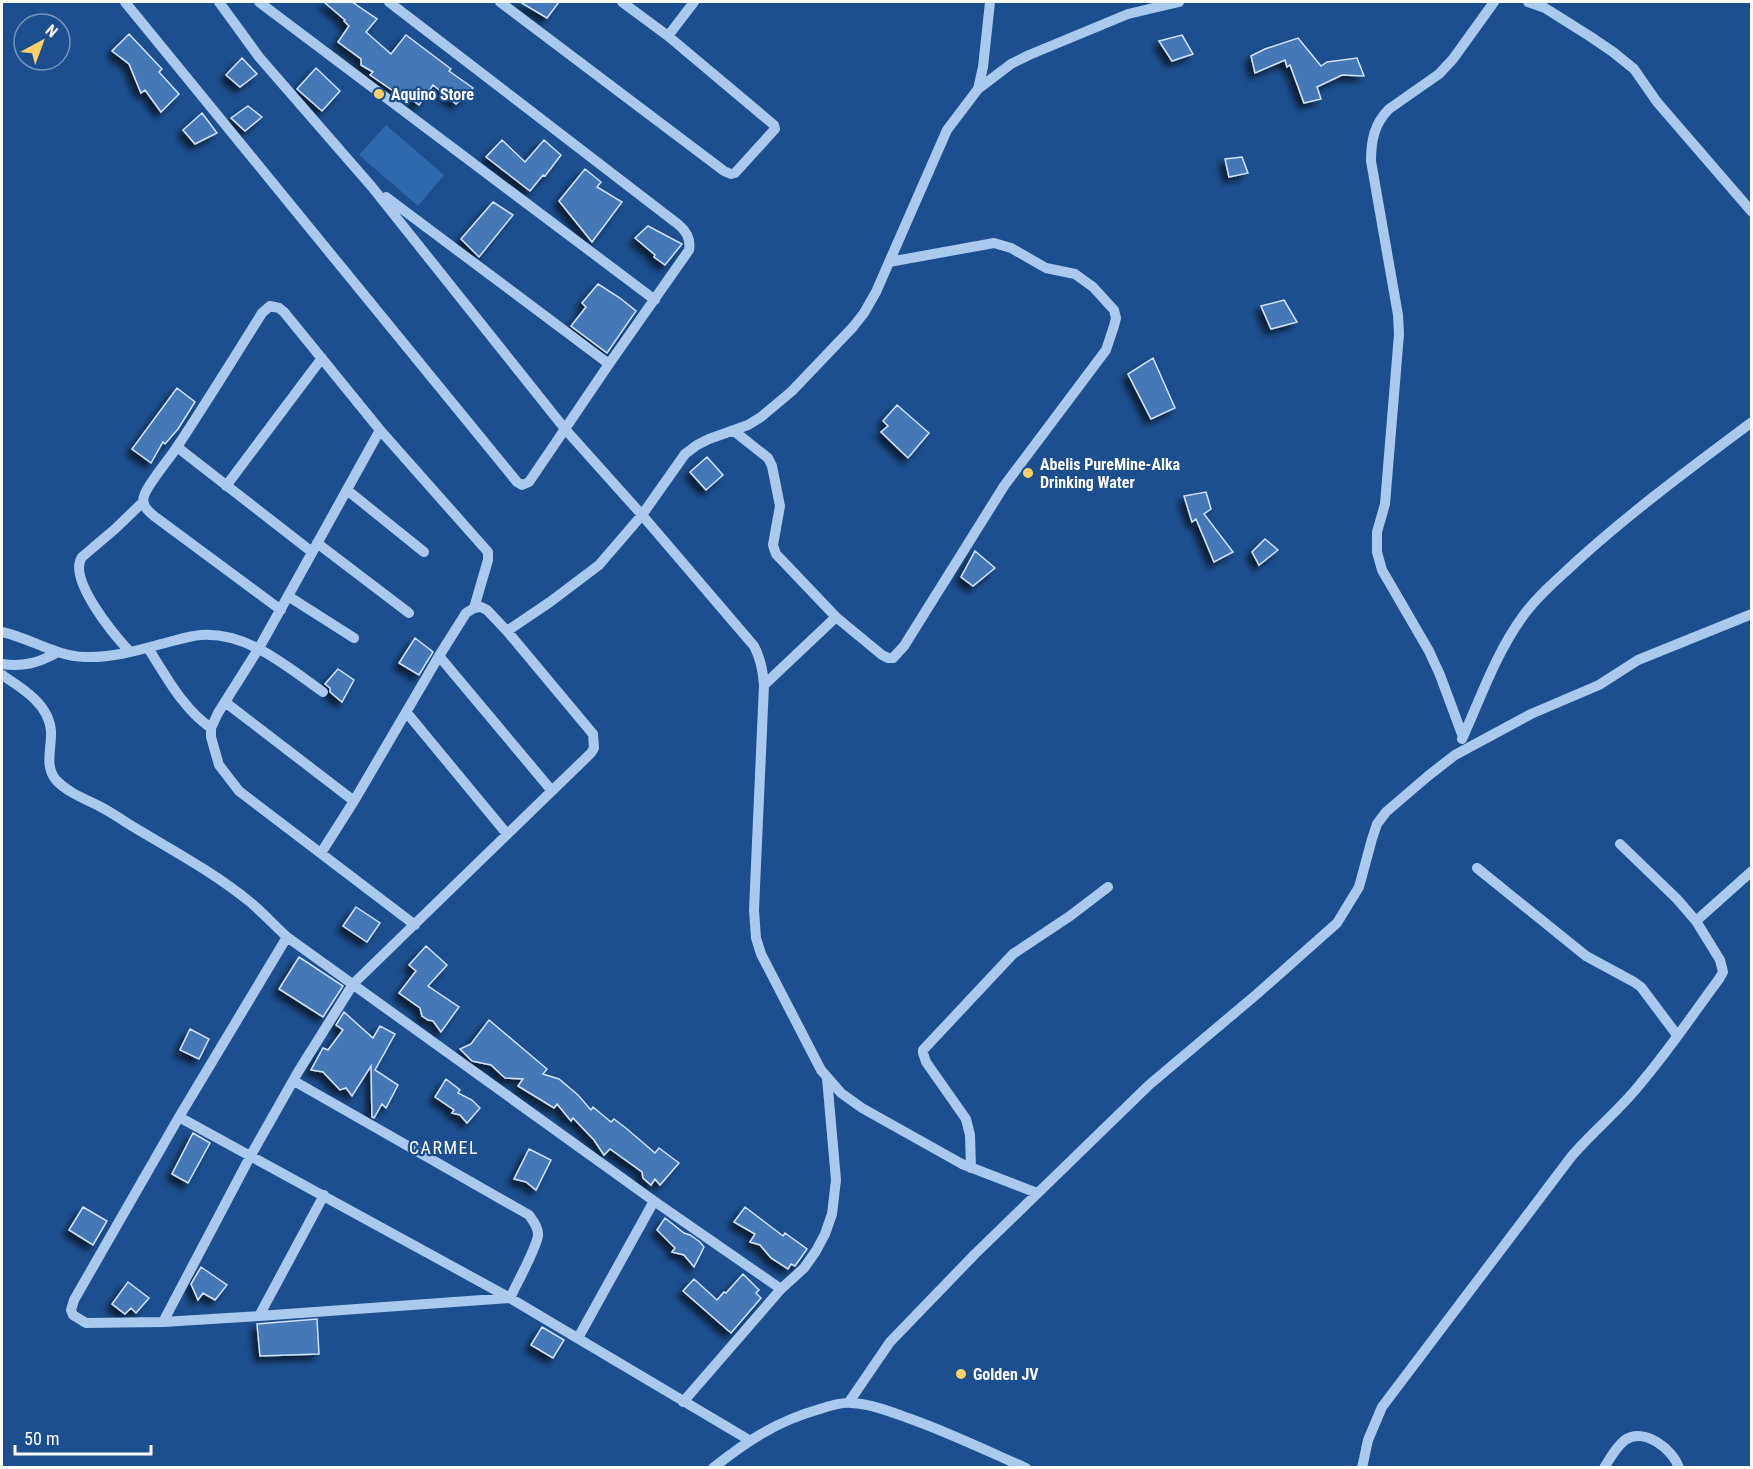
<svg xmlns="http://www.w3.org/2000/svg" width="1753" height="1469" viewBox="0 0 1753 1469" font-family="'Roboto Condensed',sans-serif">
	<defs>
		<filter id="shadow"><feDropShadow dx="-5.5" dy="5.5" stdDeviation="3" flood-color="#0009"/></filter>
	</defs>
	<rect width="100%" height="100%" fill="#1b4f8f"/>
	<path fill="#2e69ad" d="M386 125 444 175 418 206 359 155Z"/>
	<path fill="#4478b7" stroke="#cfe3fa" stroke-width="1.5" filter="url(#shadow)" d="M324 2H352L377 19 366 32 391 54 406 35 451 69 449 71 473 88 456 104 433 85 419 105 395 87 392 90 370 75 373 72 361 65V59L338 42 349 26 344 21 345 20Z
		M520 2H559L547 18Z
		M129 34 162 69 159 72 179 94 161 112 145 90 141 93 129 64 112 51Z
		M1182 35 1193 54 1172 61 1159 41Z
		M1298 38 1321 66 1327 62 1357 58 1364 76 1342 75 1317 87 1321 99 1304 103 1290 65 1287 67 1285 60 1255 73 1251 56 1265 49Z
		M242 58 257 74 240 87 226 75Z
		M316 68 340 91 322 111 297 89Z
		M248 106 262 117 245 131 231 118Z
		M202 113 217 133 195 144 183 130Z
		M502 140 525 162 544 140 561 155 545 176 543 175 530 191 486 157Z
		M1242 157 1248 173 1229 177 1225 159Z
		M585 169 601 182 597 187 622 202 592 242 559 201Z
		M493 202 513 215 479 257 461 239Z
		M648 226 682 244 665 265 654 257 655 255 635 238Z
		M598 284 620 298 636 311 607 353 571 326 586 307 582 303Z
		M1284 300 1297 322 1271 329 1261 306Z
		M1153 358 1175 408 1151 419 1128 374Z
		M177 388 195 402 178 429 165 444 163 442 151 463 132 449Z
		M897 405 929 433 908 458 881 432 888 426 883 421Z
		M707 457 723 475 706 490 690 472Z
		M1206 492 1211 509 1204 514 1233 552 1214 562 1196 519 1192 522 1184 496Z
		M1265 539 1278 550 1259 565 1252 552Z
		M975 551 995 568 973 586 961 577Z
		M415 638 433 652 419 675 399 663Z
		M338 669 354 680 342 702 330 692V688L325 684Z
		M356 907 380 923 367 942 343 926Z
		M426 946 447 965 428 986 459 1007 441 1032 433 1021 428 1020 422 1016 420 1008 399 993 416 971 409 965Z
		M299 957 343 986 323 1017 279 989Z
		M344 1012 373 1038 380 1026 395 1034 375 1070 398 1085 386 1108 382 1104 374 1118 372 1117 371 1066 352 1096 346 1088 340 1090 323 1072 311 1070 323 1048 328 1050 343 1030 336 1025Z
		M489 1020 547 1069 543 1074 559 1079 578 1095 591 1110 593 1107 611 1122 614 1119 627 1129 655 1153 659 1148 679 1163 660 1185 655 1179 651 1185 643 1178 642 1172 610 1149 604 1155 594 1140 573 1118 571 1121 557 1104 554 1108 518 1086 523 1079 505 1078 491 1065 472 1061 460 1049 471 1044Z
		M190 1029 209 1039 199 1059 180 1050Z
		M446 1079 460 1090 458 1093 472 1100 480 1108 467 1123 460 1115 452 1113 454 1110 435 1097Z
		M193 1133 210 1143 188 1183 172 1174Z
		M529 1149 551 1160 536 1190 526 1182 514 1179Z
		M83 1207 107 1221 93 1245 69 1230Z
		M745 1207 783 1236 785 1233 807 1249 795 1266 791 1264 788 1269 771 1258 760 1245 750 1242 755 1234 734 1222Z
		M665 1218 684 1233 690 1235 700 1242 704 1247 694 1267 684 1255 672 1252 675 1248 657 1230Z
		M201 1267 227 1285 215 1300 203 1293 198 1300 191 1284Z
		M743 1274 759 1290 756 1293 761 1298 731 1333 683 1291 694 1279 717 1300 724 1292 726 1293Z
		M128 1282 149 1298 136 1313 131 1308 125 1314 112 1304Z
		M317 1319 319 1354 260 1356 257 1324Z
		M542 1327 564 1340 553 1358 531 1345Z"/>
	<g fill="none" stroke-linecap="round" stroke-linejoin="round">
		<path stroke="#a9c9ee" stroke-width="10" d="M125 2 517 482 522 485 529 482 609 364 689 250C691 240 687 232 679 225L389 2
			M219 2 259 57 372 187 565 429 642 515 754 646C761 659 763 671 764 685L754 910 756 938 761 954 821 1070 841 1093 862 1108 962 1164 1037 1193
			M259 2 655 300
			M500 2 724 171 731 174 735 173 775 129 774 125 668 36 622 2
			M1528 2 1545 8 1591 37 1613 52 1634 69 1657 102 1752 212
			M668 36 694 2
			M978 89 1011 64 1029 55 1128 14 1179 2
			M386 197 609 364
			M380 430 288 596 259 648 218 713 211 728V737L219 765 239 791 415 925
			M734 431 768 458 772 466 780 506 773 545 776 554 836 617 882 655 888 658H893L904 646 1004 486 1106 350 1114 326 1116 318 1114 310 1093 287 1075 274 1046 268 1011 248 994 243 889 262
			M177 447 312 552
			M226 486 322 358
			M347 490 424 552
			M317 543 409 613
			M288 596 354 638
			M281 610 154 516C148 511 141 505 144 496 147 485 170 458 177 447 206 403 234 358 262 313L270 306 279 308 284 312 380 430 488 552V560L474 608
			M507 631 550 602 599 565 642 515 685 454 697 445 709 439 748 425 761 417 792 391 853 327 864 313 876 292 947 130 978 89 983 67 990 2
			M2 632C30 638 55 656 85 657 111 658 136 651 161 644 174 641 188 636 201 635 248 632 286 666 323 692
			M148 648C166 676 183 709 211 728
			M130 652C115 636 67 579 82 557L115 529 143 502
			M439 656 552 791
			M2 664C23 667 39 663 58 652
			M2 675C22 688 49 704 51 731 52 748 44 766 56 780 67 792 85 799 99 806 109 811 118 817 127 823 168 848 212 871 250 902 263 913 274 925 287 937L654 1201 781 1289
			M764 685 836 617
			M225 702 354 801
			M407 713 507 834
			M1463 737 1440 675 1429 651 1382 570 1377 552V532L1385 504 1399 334 1398 315 1371 161C1371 141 1374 124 1389 109L1439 74 1453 59 1494 2
			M1462 739C1481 697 1496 653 1523 616 1538 595 1558 579 1577 561 1632 511 1692 467 1752 422
			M1477 868 1586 956 1634 982 1641 987 1677 1035
			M1696 921 1752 871
			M287 937 179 1117 74 1300 71 1310 73 1315 86 1323 163 1322 259 1316 510 1298C517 1283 535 1251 538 1236 539 1228 533 1221 529 1215L294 1081
			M179 1117 510 1298 749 1440
			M971 1168 970 1135 966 1119 926 1062 923 1053V1050L1013 954 1070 916 1108 887
			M259 1316 324 1195
			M163 1322 251 1155 298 1072 353 984 591 753 594 748 593 734 507 631 487 610 481 607 474 608 466 613 439 656 354 801 321 853
			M578 1338 654 1201
			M683 1402 781 1289 804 1268 816 1251 825 1234 832 1214 836 1180 827 1078
			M849 1402 890 1342 975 1254 1149 1085 1257 994 1337 923 1359 887 1372 839 1377 824 1386 812 1428 776 1455 755 1531 714 1599 685 1638 660 1752 614
			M713 1468C747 1441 777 1421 820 1409 829 1406 841 1402 851 1403 871 1404 889 1411 908 1418 948 1432 987 1451 1026 1468
			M1362 1468 1368 1440 1382 1407 1571 1157C1593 1131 1620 1110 1641 1083 1669 1050 1693 1014 1719 979L1723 972 1720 960 1696 921 1677 899 1620 844
			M1604 1468C1610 1458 1616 1447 1625 1440 1644 1427 1673 1449 1679 1468"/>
	</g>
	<g fill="#ffd166" stroke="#1b4f8f" stroke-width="2">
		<circle cx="379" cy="94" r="6"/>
		<circle cx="1028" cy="473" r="6"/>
		<circle cx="961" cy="1374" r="6"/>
	</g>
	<g text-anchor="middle" stroke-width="4.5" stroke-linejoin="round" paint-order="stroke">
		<g font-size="16" font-weight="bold" fill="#fff" stroke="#1b4f8f" text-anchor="start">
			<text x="391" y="100">Aquino Store</text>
			<text x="1040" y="470">Abelis PureMine-Alka<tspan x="1040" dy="18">Drinking Water</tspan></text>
			<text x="973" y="1380">Golden JV</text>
		</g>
		<g font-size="18" letter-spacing="1.5" fill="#fff" stroke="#1b4f8f">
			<text x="444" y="1154">CARMEL</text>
		</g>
	</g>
	<rect width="1753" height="1469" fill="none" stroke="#ffffff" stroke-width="6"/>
	<g transform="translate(42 42) rotate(41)"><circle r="28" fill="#1b4f8f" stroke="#7695bc" stroke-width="1.5"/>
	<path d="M0-4.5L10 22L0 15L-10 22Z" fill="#ffd166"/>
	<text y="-9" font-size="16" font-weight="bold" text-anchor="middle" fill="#ffffff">N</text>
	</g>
	<path d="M15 1445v9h136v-9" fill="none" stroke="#ffffff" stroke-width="3"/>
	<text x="24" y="1445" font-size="18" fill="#ffffff" stroke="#1b4f8f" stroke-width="4.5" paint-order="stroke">50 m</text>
</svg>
